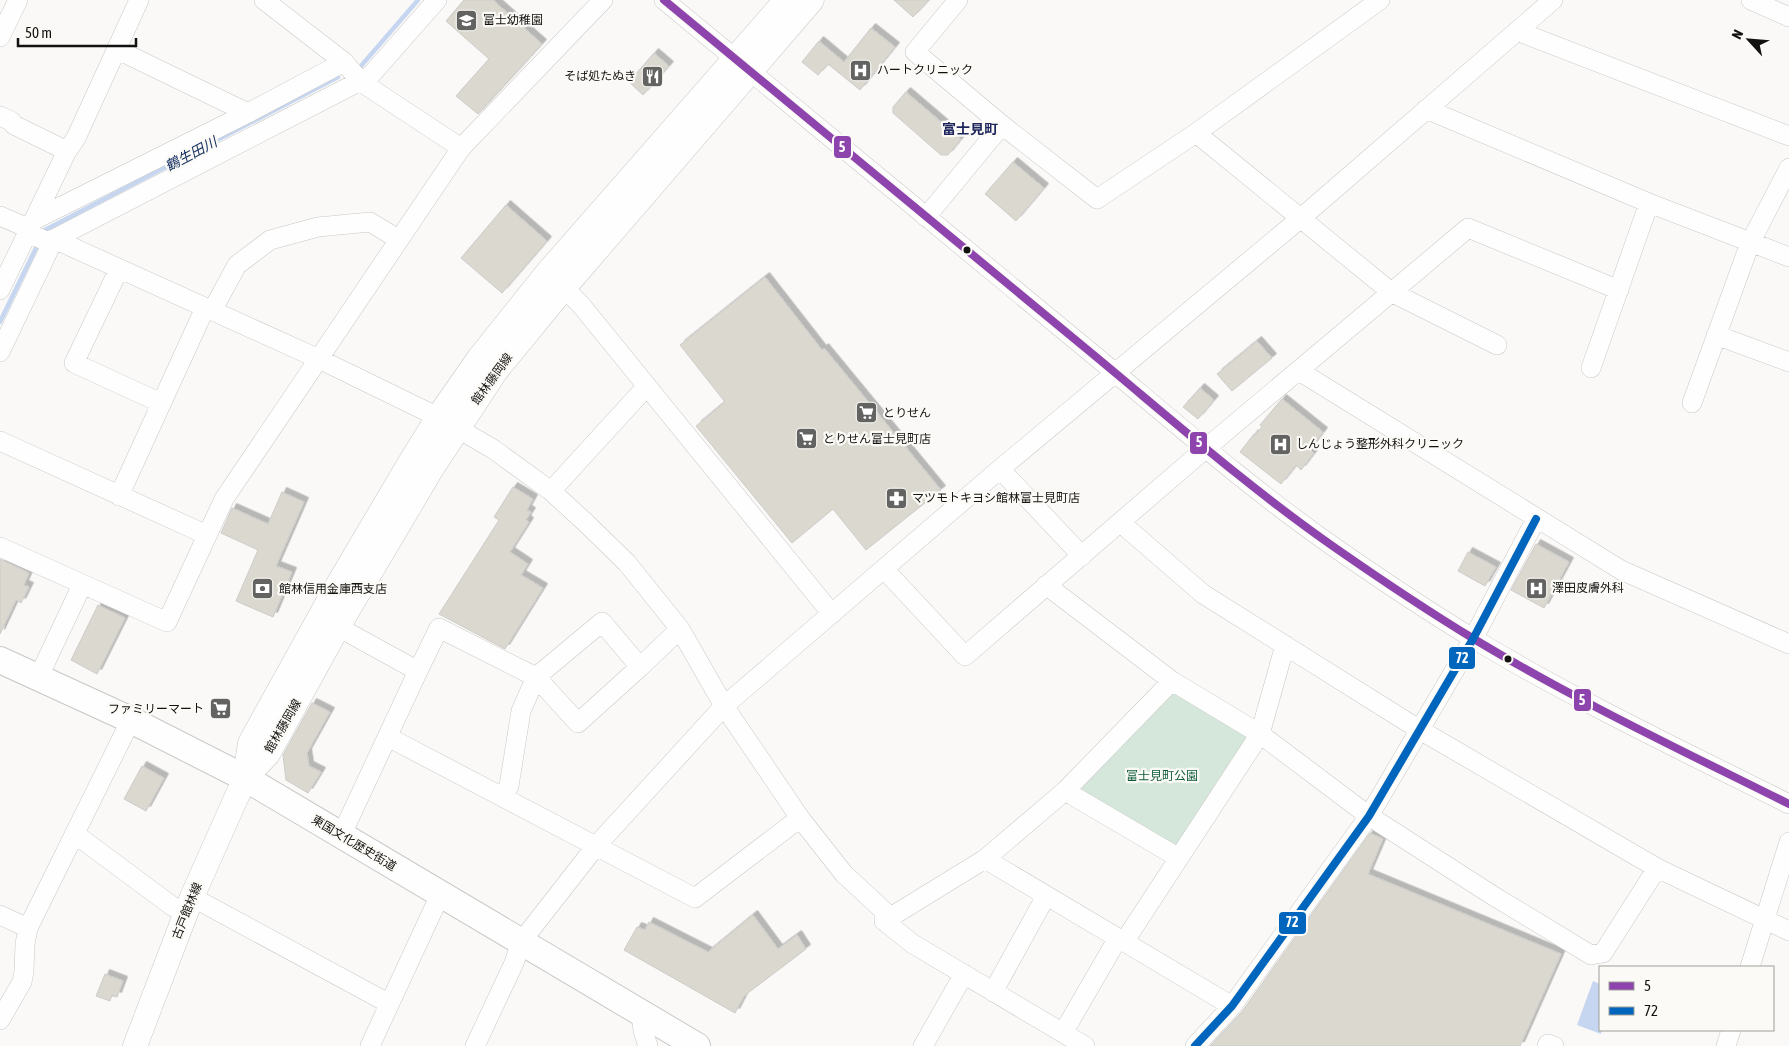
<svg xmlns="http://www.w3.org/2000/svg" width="1789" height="1046" viewBox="0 0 1789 1046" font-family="'Asap Condensed','Noto Sans JP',sans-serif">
	<defs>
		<filter id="shadow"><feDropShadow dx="4.5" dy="-4.5" stdDeviation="0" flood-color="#0004"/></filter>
	</defs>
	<rect width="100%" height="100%" fill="#faf9f7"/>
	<path fill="#d5e7da" d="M1172 681 1260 734 1179 858 1065 791Z"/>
	<path fill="#c6d6f1" d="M1593 981 1600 984V1030H1602L1601 1034 1577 1025Z"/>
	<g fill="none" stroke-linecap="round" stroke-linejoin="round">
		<path stroke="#c6d6f1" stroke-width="4.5" d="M361 66 418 0
			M45 230 338 77
			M0 322 37 246"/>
	</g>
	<path fill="#dbd9cf" stroke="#cccbc9" filter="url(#shadow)" d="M464 0H493L542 44 478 114 456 96 489 59 446 21Z
		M894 0H929L913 17Z
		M871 28 895 47 860 90 828 64 818 75 802 62 819 41 844 62Z
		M654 53 669 66 643 95 629 82Z
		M906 92 961 139 948 155H941L893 113V107Z
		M1013 162 1044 188 1016 221 985 194Z
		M506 205 547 241 502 293 461 258Z
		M765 277 822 350 824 348 941 490 866 550 833 509 792 543 696 426 725 402 680 345Z
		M1257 341 1272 358 1232 391 1217 374Z
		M1200 388 1214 400 1198 419 1183 407Z
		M1282 399 1323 432 1310 449 1314 453 1301 470 1296 465 1281 484 1240 452 1254 434 1255 435 1262 427 1260 425Z
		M513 487 533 499 527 510 531 512 526 520 529 522 510 552 528 564 521 575 543 588 505 649 439 614 499 520 494 517Z
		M282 492 304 502 276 566 292 572 273 617 236 601 258 550 221 533 232 508 268 524Z
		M1536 544 1569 562 1544 608 1511 590Z
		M1468 552 1496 567 1485 586 1458 571Z
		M0 559 29 573 24 585 29 587 21 603 16 600 0 634Z
		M98 605 125 618 97 674 71 660Z
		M312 703 330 712 307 753 309 766 321 772 308 793 286 780 283 755Z
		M142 766 164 778 146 811 124 799Z
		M1370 833 1383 839 1368 874 1561 954 1520 1046H1210L1241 1013Z
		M753 915 778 949 797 935 806 949 744 996 735 1013 624 950 637 927 645 930 649 922 708 952Z
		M105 974 123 981 117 997 112 995 110 1001 96 996Z"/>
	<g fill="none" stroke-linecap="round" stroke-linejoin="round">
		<defs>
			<path id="minor" d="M264 0 344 62
				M664 0C806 117 947 234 1089 351 1170 418 1248 487 1334 547 1380 579 1426 610 1474 639 1575 700 1683 751 1789 804
				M958 0 915 52 1002 125 1097 199 1196 133 1380 0
				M1751 0 1789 17
				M1517 31 1789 136
				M0 37 18 0
				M118 50 248 113
				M1426 109 1649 203 1789 257
				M0 116 11 121 14 125 67 151
				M1196 133 1391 292 1497 345
				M0 216 30 229
				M926 217 1002 125
				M34 220 248 113 344 62 361 82 461 148
				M28 233 46 241 54 239 319 359 438 417 493 449 551 491 586 523 627 563 680 629 724 706 800 818 844 874 884 911V921L913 944 1085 1046
				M119 269 74 363 161 403
				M564 288 581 305 832 614
				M0 290 67 151 76 138 139 0
				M212 311 237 265 270 240 318 227 370 222 398 239
				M1716 335 1789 362
				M0 352 54 239 370 76 437 0
				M1591 368 1649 203
				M1299 371 1621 570 1789 644
				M1692 403 1750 243 1789 168
				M0 441 207 535
				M1000 469 1082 556
				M551 491 647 386
				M119 496 205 308
				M1121 523 1203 594 1420 730 1657 868 1789 931
				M0 547 167 622 224 499 461 148 603 0
				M884 569 965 656 1205 449 1468 228 1619 290
				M1046 585 1172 681 1260 734 1369 816 1492 895 1591 955 1603 953 1657 868
				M338 627 418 671
				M39 676 82 585
				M388 737 695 898 800 818
				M1065 791 1179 858
				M503 797 509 786 521 711 536 677 602 622 640 667
				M75 834 172 906 186 913
				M341 836 418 671 439 628 536 677 578 723 640 667 680 629
				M985 859 1232 1006
				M192 897 388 1003
				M0 915 28 928
				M884 921 985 859 1065 791 1172 681
				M1124 942 1260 734 1285 645
				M1750 967 1789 842
				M993 992 1046 896
				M641 1013 643 1031 648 1046
				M0 1020 22 982 24 971 25 944 28 928 131 720
				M1063 1033 1118 938
				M370 1046 440 895
				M475 1046 514 963 521 942 596 846 724 706 1000 469 1301 218 1553 0
				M923 1046 964 974
				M1195 1046 1232 1006 1369 816 1473 639 1536 519
				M1547 1046 1548 1044 1554 1046
				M1726 1046 1731 1030"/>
			<path id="major" d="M245 778 268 754 338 627 431 470 496 371 564 288 812 0
				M135 1046 192 897 245 778 250 743 334 591 412 459 438 417 479 358 547 273 786 0"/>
			<path id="highway" d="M0 660 131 720 245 778 697 1046"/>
		</defs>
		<use href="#minor" stroke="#c8c8c6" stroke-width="20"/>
		<use href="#major" stroke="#c8c8c6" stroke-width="25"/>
		<use href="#highway" stroke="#c8c8c6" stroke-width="28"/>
		<use href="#minor" stroke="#fefefe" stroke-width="19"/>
		<use href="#major" stroke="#fefefe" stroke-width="24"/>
		<use href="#highway" stroke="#fefefe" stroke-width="26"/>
		<defs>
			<path id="bus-1" d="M664 0C806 117 947 234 1089 351 1170 418 1248 487 1334 547 1380 579 1426 610 1474 639 1575 700 1683 751 1789 804"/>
			<path id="bus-2" d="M1195 1046 1232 1006 1369 816 1473 639 1536 519"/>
		</defs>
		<use href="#bus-1" stroke="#fbfaf6" stroke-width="11"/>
		<use href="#bus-2" stroke="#fbfaf6" stroke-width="11"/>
		<use href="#bus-1" stroke="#8e44ad" stroke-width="8"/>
		<use href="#bus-2" stroke="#0065bd" stroke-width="8"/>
	</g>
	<defs>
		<symbol id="school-square" viewBox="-11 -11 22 22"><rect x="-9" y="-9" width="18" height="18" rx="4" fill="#636362" stroke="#fbfaf6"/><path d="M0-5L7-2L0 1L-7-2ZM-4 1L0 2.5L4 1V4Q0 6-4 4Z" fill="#fff"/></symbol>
		<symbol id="hospital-square" viewBox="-11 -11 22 22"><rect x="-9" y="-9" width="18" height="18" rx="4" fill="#636362" stroke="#fbfaf6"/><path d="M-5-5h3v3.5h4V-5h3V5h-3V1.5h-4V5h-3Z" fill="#fff"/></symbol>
		<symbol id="restaurant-square" viewBox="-11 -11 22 22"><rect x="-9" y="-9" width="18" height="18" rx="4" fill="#636362" stroke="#fbfaf6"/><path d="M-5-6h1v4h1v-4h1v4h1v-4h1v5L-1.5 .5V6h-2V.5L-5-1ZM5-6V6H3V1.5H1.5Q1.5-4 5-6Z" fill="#fff"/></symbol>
		<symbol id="supermarket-square" viewBox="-11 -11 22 22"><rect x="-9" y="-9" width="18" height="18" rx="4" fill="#636362" stroke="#fbfaf6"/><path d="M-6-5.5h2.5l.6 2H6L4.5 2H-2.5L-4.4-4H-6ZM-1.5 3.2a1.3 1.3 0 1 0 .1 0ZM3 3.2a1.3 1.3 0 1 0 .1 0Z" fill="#fff"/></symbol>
		<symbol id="pharmacy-square" viewBox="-11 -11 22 22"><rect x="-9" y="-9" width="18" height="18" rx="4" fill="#636362" stroke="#fbfaf6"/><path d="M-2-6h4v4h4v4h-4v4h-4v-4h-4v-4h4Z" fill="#fff"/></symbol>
		<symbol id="bank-square" viewBox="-11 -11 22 22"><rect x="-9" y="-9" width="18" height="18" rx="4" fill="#636362" stroke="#fbfaf6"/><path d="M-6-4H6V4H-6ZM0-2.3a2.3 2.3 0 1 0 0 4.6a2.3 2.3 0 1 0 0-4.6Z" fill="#fff"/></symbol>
	</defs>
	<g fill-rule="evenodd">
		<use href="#school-square" x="454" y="8" width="25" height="25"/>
		<use href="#hospital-square" x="848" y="58" width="25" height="25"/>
		<use href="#restaurant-square" x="640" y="64" width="25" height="25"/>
		<use href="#supermarket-square" x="854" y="400" width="25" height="25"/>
		<use href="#supermarket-square" x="794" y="426" width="25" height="25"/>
		<use href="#hospital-square" x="1268" y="432" width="25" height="25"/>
		<use href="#pharmacy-square" x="884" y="486" width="25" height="25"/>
		<use href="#hospital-square" x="1524" y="576" width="25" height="25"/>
		<use href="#bank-square" x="250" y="576" width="25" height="25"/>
		<use href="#supermarket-square" x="208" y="696" width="25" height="25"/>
	</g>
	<g fill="#121211" stroke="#fbfaf6" stroke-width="2">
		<circle cx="967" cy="250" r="4.5"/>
		<circle cx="1508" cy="659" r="4.5"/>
	</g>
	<g text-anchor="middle" stroke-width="4.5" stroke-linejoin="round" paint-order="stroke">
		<g font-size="12" fill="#121211" stroke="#fbfaf6" text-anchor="start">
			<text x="483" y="24">富士幼稚園</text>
			<text x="877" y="74">ハートクリニック</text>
			<text x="636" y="80" text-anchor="end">そば処たぬき</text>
			<text x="883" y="417">とりせん</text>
			<text x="823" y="443">とりせん富士見町店</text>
			<text x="1296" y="448">しんじょう整形外科クリニック</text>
			<text x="912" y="502">マツモトキヨシ館林富士見町店</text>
			<text x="1552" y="592">澤田皮膚外科</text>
			<text x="279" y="593">館林信用金庫西支店</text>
			<text x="204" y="713" text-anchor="end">ファミリーマート</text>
		</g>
		<g font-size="12" fill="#121211" stroke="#fbfaf6">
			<text transform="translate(492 379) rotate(-54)" y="4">館林藤岡線</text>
			<text transform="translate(283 726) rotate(-60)" y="4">館林藤岡線</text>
			<text transform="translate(354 843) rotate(31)" y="4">東国文化歴史街道</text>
			<text transform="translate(187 911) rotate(-68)" y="4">古戸館林線</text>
		</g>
		<g font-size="12" fill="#0e5c39" stroke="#fbfaf6">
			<text x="1162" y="780">富士見町公園</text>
		</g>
		<g font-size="14" font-weight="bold" fill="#1d245c" stroke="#fbfaf6">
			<text x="970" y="134">富士見町</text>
		</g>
		<g font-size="14" font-style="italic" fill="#143061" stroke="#fbfaf6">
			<text transform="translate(191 154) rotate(-28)" y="5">鶴生田川</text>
		</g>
	</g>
	<g stroke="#fbfaf6" stroke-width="2">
		<rect x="833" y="135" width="19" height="24" rx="5" fill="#8e44ad"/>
		<rect x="1189" y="431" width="19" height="24" rx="5" fill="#8e44ad"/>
		<rect x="1448" y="646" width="28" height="24" rx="5" fill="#0065bd"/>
		<rect x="1573" y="688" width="19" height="24" rx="5" fill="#8e44ad"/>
		<rect x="1278" y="911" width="29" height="24" rx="5" fill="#0065bd"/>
	</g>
	<g font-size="14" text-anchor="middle" font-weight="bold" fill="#fff">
		<text x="842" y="152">5</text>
		<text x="1199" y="447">5</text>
		<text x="1462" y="663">72</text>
		<text x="1582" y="705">5</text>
		<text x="1292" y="927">72</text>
	</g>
	<rect x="1599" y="966" width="175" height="65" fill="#fbfaf6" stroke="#9e9d9a"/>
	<rect x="1609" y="982" width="25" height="8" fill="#8e44ad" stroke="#9e9d9a"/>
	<text x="1644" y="991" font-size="15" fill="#121211">5</text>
	<rect x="1609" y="1007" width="25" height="8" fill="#0065bd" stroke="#9e9d9a"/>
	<text x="1644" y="1016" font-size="15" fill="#121211">72</text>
	<g transform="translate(1749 40) rotate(296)" stroke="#fbfaf6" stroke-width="4" paint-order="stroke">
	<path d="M0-4L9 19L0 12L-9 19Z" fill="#121211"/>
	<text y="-8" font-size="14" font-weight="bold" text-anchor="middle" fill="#121211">N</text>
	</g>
	<path d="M18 38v8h118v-8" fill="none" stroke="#121211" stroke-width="2.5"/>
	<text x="25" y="38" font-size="15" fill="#121211" stroke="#fbfaf6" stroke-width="4" paint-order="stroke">50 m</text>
</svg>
